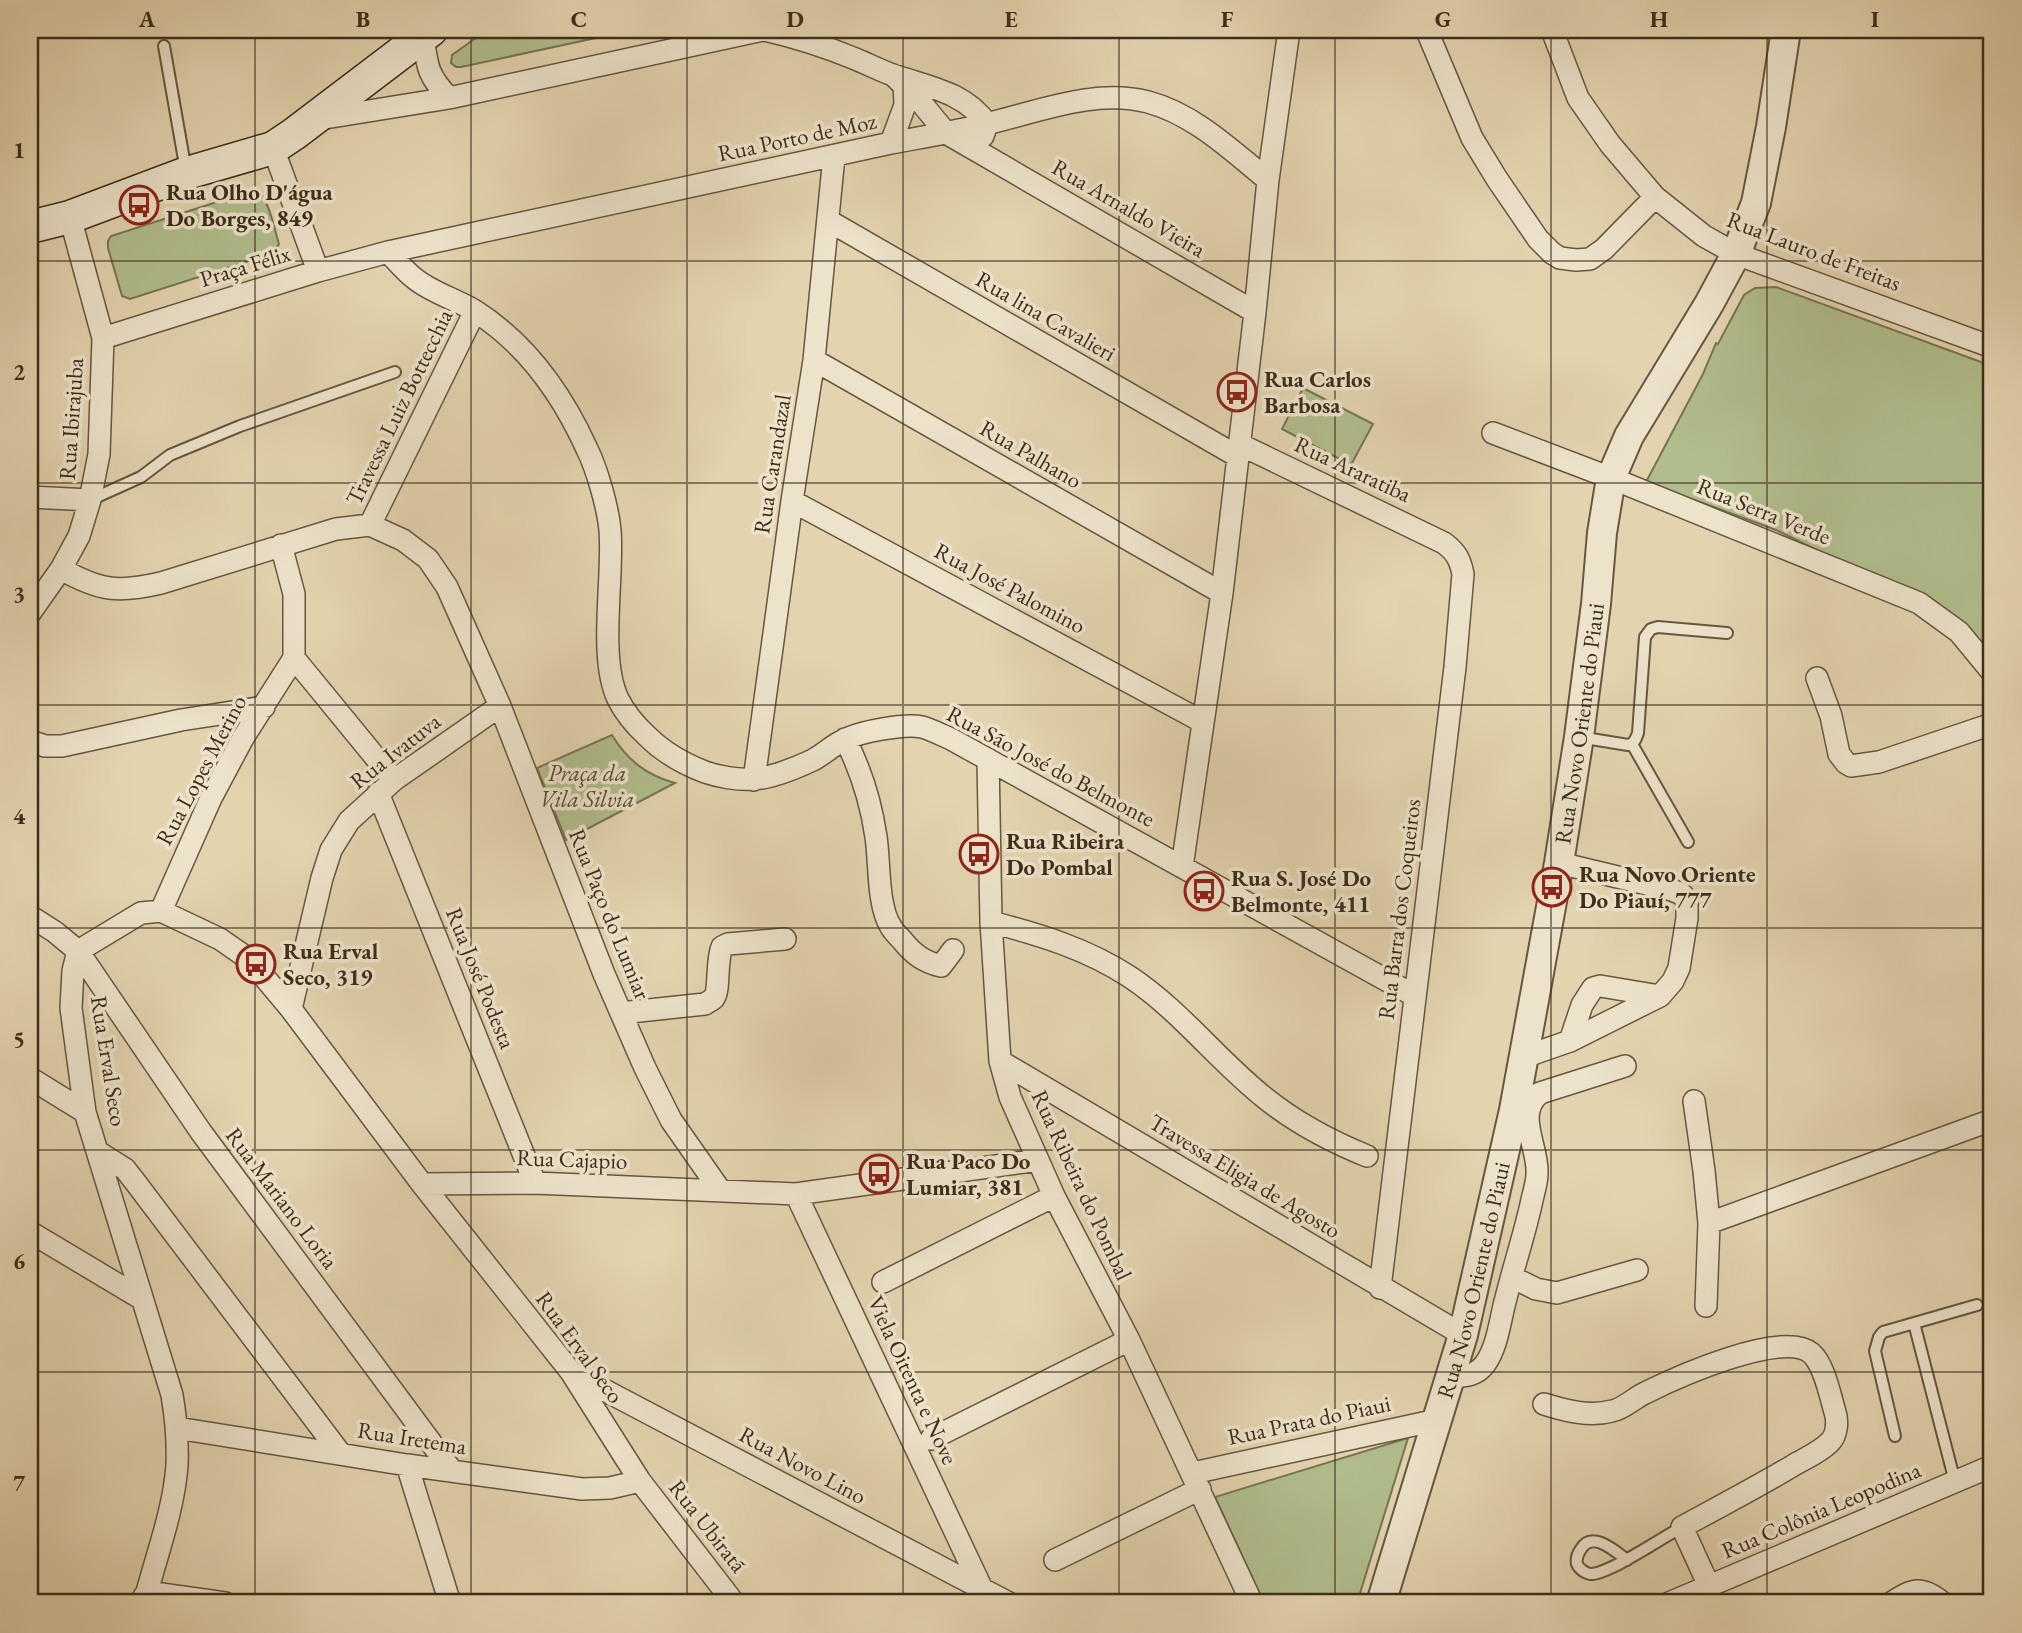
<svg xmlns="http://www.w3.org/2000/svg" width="2022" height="1633" viewBox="0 0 2022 1633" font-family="'EB Garamond',serif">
	<rect width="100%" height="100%" fill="#e3d4af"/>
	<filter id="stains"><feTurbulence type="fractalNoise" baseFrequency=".00286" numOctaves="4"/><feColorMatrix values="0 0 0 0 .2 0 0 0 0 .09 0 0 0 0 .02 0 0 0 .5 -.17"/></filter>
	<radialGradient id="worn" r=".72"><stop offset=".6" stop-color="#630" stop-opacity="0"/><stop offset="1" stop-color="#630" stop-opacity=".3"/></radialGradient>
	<path fill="#b1bd8c" stroke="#777554" stroke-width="2" d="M487 30H633L461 67H456L451 63 452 55Z
		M254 190C269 195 274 229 279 244L274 253 130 299 122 296 108 248V241L111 236Z
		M1776 287 1992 366V658L1959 620 1776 530 1646 482 1703 374 1716 343 1718 344 1744 295 1755 288Z
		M1303 388 1373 424 1351 465 1282 429Z
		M612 735C627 760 646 775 675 783L566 840 537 768Z
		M1408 1438 1357 1603H1264L1215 1497Z"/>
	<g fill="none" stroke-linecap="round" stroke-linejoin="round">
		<defs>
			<path id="service" d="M164 46 186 171
				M90 500 141 477 170 455 240 426 395 372
				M1579 737 1628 745C1634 744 1636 739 1638 733L1645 637 1651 629 1658 627 1727 633
				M1632 744 1688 842
				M1914 1323 1955 1482
				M1895 1436 1875 1351 1879 1337 1883 1332 1977 1305
				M1627 1560C1615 1551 1592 1530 1581 1549 1578 1553 1576 1559 1577 1564 1579 1569 1585 1573 1590 1574 1608 1575 1663 1537 1682 1527"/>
			<path id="minor" d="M765 30C795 37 824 46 853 58 866 63 879 70 893 75 928 87 965 92 987 124L983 136
				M1552 30 1578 98 1610 144 1655 197 1704 236 1736 254 1992 347
				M1427 31 1472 138 1497 179 1538 239 1552 253 1560 258 1576 260 1590 259 1604 249 1655 197
				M423 35C427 66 427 75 449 98
				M893 75 919 100 946 133 1255 312
				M319 119 449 98 763 30
				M891 143 905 105 904 85
				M273 148 318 271
				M829 221 1237 456
				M388 252C397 261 405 271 414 278 432 293 456 299 475 311 527 344 562 394 587 449 597 469 608 508 610 530 614 578 598 657 618 699 625 713 635 725 647 736 663 752 684 764 705 772 719 777 738 780 752 779 769 779 798 767 813 760 824 754 833 745 844 740 859 732 905 723 922 727 932 730 942 735 951 739L1415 996
				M103 338 318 271 388 252 891 143C923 137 954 132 986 124 1037 112 1095 88 1148 102 1194 114 1232 151 1268 180
				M814 360 1222 593
				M1493 433 1611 478 1919 603 1959 632 1992 672
				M1239 444 1444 543C1456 552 1460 559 1463 574L1455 667 1380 1288
				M30 497 90 500
				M792 501 1203 722
				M370 525 475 311
				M281 545 294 594V658L394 780
				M61 569C100 591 118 593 161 583L336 529 370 525 403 540 428 559 447 587 500 706 604 974 645 1068 671 1120 720 1190
				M30 613 61 569 79 536 90 500 99 454 103 338 70 217
				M1817 678 1831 716 1839 754 1846 763 1851 766 1879 762 1992 724
				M845 739C861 770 871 802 876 837 880 863 877 905 891 927 894 932 898 936 902 940 913 954 924 962 941 966L953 950
				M30 741 45 746H62L181 720 264 707
				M988 759 991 922 1000 1061 1010 1097 1054 1196 1129 1340 1252 1603
				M754 780 792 501 814 360 834 156
				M378 793 535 1183
				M1182 867 1222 593 1255 312 1268 180 1289 30
				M161 911 211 798 243 738 294 658
				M30 916 55 932 78 951 201 1132 452 1471
				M991 922C1041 935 1087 949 1130 977 1181 1011 1218 1061 1265 1098 1296 1123 1330 1141 1367 1156
				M291 1009 322 878 331 850 349 821 394 780 500 706
				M621 1013 705 1004C708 1002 712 1000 714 998 720 990 716 961 722 947L728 944 785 939
				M1570 1041 1582 1005 1593 988 1600 986 1660 996
				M1524 1057 1570 1041 1660 996 1673 981 1679 968 1687 918V902L1682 894 1672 890 1559 863
				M1000 1061 1463 1335
				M30 1078 85 1112
				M1694 1101 1704 1171 1709 1223 1706 1306
				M98 1152 125 1169 136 1183 340 1453
				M422 1184 535 1183 796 1194 1038 1160
				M796 1194 982 1589
				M1709 1223 1992 1120
				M30 1232 142 1299
				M1512 1277 1536 1289 1557 1293 1637 1270
				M883 1282 1054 1196
				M572 1373 1009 1603
				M1452 1377C1465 1376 1476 1376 1485 1364 1498 1346 1500 1319 1506 1298 1514 1265 1525 1233 1532 1200 1534 1191 1537 1182 1537 1174 1539 1147 1514 1114 1540 1093L1625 1066
				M1544 1404C1566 1411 1590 1417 1612 1411 1624 1409 1634 1398 1645 1393 1675 1378 1783 1329 1811 1353 1824 1364 1830 1395 1835 1412 1838 1421 1837 1435 1830 1442 1820 1452 1806 1458 1794 1465 1757 1487 1719 1507 1682 1527L1709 1586
				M177 1428 407 1465 582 1489 610 1488 640 1481
				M931 1439 1129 1340
				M407 1465 450 1603
				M1193 1473 1437 1420
				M1055 1560 1200 1489
				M147 1592 225 1603
				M140 1603 147 1592C158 1551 174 1508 177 1465 178 1441 176 1419 172 1395L85 1112 71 1008 73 971 78 951 141 913 161 911 220 939 243 955 265 978 291 1009 422 1184 571 1372 640 1481 734 1603
				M1669 1603 1992 1466
				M1891 1603C1913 1589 1921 1585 1943 1603"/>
			<g id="tertiary">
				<path id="s1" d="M1381 1603 1463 1335 1514 1110 1559 863 1579 737 1596 604 1602 533 1611 478 1629 436 1709 304 1736 254 1756 203 1771 127 1786 30"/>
			</g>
			<path id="secondary" d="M30 227 70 217 187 173 273 148 294 134 431 30"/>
		</defs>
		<use href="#service" stroke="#665740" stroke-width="14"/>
		<use href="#minor" stroke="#665740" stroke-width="24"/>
		<use href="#tertiary" stroke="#665740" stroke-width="32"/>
		<use href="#secondary" stroke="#3d2d1b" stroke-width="35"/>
		<use href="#service" stroke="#ede3cb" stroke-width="10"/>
		<use href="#minor" stroke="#ede3cb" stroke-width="21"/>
		<use href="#tertiary" stroke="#ede3cb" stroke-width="28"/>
		<use href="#secondary" stroke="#ede3cb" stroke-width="32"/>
	</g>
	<path fill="none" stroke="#3d2d1b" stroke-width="2" stroke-opacity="0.55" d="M255 30V1603M471 30V1603M687 30V1603M903 30V1603M1119 30V1603M1335 30V1603M1551 30V1603M1767 30V1603M30 261H1992M30 483H1992M30 705H1992M30 928H1992M30 1150H1992M30 1372H1992"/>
	<defs>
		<symbol id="bus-ring" viewBox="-11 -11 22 22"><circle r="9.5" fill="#ede3cb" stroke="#8f2418" stroke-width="1.5"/><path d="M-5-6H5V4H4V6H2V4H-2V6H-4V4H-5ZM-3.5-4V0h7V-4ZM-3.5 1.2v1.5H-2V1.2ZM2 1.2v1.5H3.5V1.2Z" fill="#8f2418"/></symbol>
	</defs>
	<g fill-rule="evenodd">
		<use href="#bus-ring" x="117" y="183" width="44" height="44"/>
		<use href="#bus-ring" x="1215" y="370" width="44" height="44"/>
		<use href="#bus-ring" x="957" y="832" width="44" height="44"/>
		<use href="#bus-ring" x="1530" y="865" width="44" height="44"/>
		<use href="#bus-ring" x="1182" y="869" width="44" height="44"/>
		<use href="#bus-ring" x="234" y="942" width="44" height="44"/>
		<use href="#bus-ring" x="857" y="1152" width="44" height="44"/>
	</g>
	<g text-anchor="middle" stroke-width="7" stroke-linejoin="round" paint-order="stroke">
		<g font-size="23" fill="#3d2d1b" stroke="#ede3cb">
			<text transform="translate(797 137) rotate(-12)" y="8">Rua Porto de Moz</text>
			<text transform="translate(1129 208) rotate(30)" y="8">Rua Arnaldo Vieira</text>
			<text transform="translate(1814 251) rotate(21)" y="8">Rua Lauro de Freitas</text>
			<text transform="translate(245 266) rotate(-17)" y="8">Praça Félix</text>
			<text transform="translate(1046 316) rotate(30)" y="8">Rua lina Cavalieri</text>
			<text transform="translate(399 407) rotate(-64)" y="8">Travessa Luiz Bottecchia</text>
			<text transform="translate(71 419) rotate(-86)" y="8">Rua Ibirajuba</text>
			<text transform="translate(1031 454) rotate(30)" y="8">Rua Palhano</text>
			<text transform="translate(772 464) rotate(-81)" y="8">Rua Carandazal</text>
			<text transform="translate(1353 469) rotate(25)" y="8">Rua Araratiba</text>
			<text transform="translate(1764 511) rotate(22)" y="8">Rua Serra Verde</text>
			<text transform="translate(1010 588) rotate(28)" y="8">Rua José Palomino</text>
			<text dy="8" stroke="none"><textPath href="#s1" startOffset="903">Rua Novo Oriente do Piaui</textPath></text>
			<text transform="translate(395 751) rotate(-38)" y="8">Rua Ivatuva</text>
			<text transform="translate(1051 766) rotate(28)" y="8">Rua São José do Belmonte</text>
			<text transform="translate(201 770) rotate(-62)" y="8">Rua Lopes Merino</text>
			<text transform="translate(1399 909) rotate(-83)" y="8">Rua Barra dos Coqueiros</text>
			<text transform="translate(610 914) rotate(68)" y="8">Rua Paço do Lumiar</text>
			<text transform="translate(481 978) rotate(68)" y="8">Rua José Podesta</text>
			<text transform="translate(109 1061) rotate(81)" y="8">Rua Erval Seco</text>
			<text transform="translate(572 1159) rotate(2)" y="8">Rua Cajapio</text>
			<text transform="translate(1245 1176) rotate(31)" y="8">Travessa Eligia de Agosto</text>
			<text transform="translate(1082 1185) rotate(65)" y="8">Rua Ribeira do Pombal</text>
			<text transform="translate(282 1198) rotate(53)" y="8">Rua Mariano Loria</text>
			<text dy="8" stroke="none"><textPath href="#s1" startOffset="336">Rua Novo Oriente do Piaui</textPath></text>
			<text transform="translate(580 1347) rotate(54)" y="8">Rua Erval Seco</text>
			<text transform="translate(913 1380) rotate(65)" y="8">Viela Oitenta e Nove</text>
			<text transform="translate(1309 1420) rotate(-12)" y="8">Rua Prata do Piaui</text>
			<text transform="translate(412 1438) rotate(9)" y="8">Rua Iretema</text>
			<text transform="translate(803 1465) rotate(28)" y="8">Rua Novo Lino</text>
			<text transform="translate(1821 1510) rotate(-23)" y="8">Rua Colônia Leopodina</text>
			<text transform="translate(708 1526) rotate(52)" y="8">Rua Ubiratã</text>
		</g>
		<g font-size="23" font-weight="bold" fill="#3d2d1b" stroke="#ede3cb" text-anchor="start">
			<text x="166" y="200">Rua Olho D'água<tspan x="166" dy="26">Do Borges, 849</tspan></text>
			<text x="1264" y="387">Rua Carlos<tspan x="1264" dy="26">Barbosa</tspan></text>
			<text x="1006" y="849">Rua Ribeira<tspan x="1006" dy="26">Do Pombal</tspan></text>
			<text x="1579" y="882">Rua Novo Oriente<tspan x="1579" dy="26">Do Piauí, 777</tspan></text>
			<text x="1231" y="886">Rua S. José Do<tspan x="1231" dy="26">Belmonte, 411</tspan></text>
			<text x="283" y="959">Rua Erval<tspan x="283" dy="26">Seco, 319</tspan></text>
			<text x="906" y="1169">Rua Paco Do<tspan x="906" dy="26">Lumiar, 381</tspan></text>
		</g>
		<g font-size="23" font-style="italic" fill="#544a32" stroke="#ede3cb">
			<text x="587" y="781">Praça da<tspan x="587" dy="26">Vila Silvia</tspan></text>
		</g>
	</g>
	<rect width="2022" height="1633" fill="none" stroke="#e3d4af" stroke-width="77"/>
	<rect x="38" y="38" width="1945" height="1556" fill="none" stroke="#3d2d1b" stroke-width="2.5"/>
	<g font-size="23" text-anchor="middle" font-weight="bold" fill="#3d2d1b">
		<text x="147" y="27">A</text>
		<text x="363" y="27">B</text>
		<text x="579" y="27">C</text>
		<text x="795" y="27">D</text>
		<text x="1011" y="27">E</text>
		<text x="1227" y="27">F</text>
		<text x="1443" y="27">G</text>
		<text x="1659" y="27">H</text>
		<text x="1875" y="27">I</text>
		<text x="19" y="158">1</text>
		<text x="19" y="380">2</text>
		<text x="19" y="602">3</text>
		<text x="19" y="824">4</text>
		<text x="19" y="1047">5</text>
		<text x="19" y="1269">6</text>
		<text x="19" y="1491">7</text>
	</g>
	<rect width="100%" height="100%" filter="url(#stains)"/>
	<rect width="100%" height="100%" fill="url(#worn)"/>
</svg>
